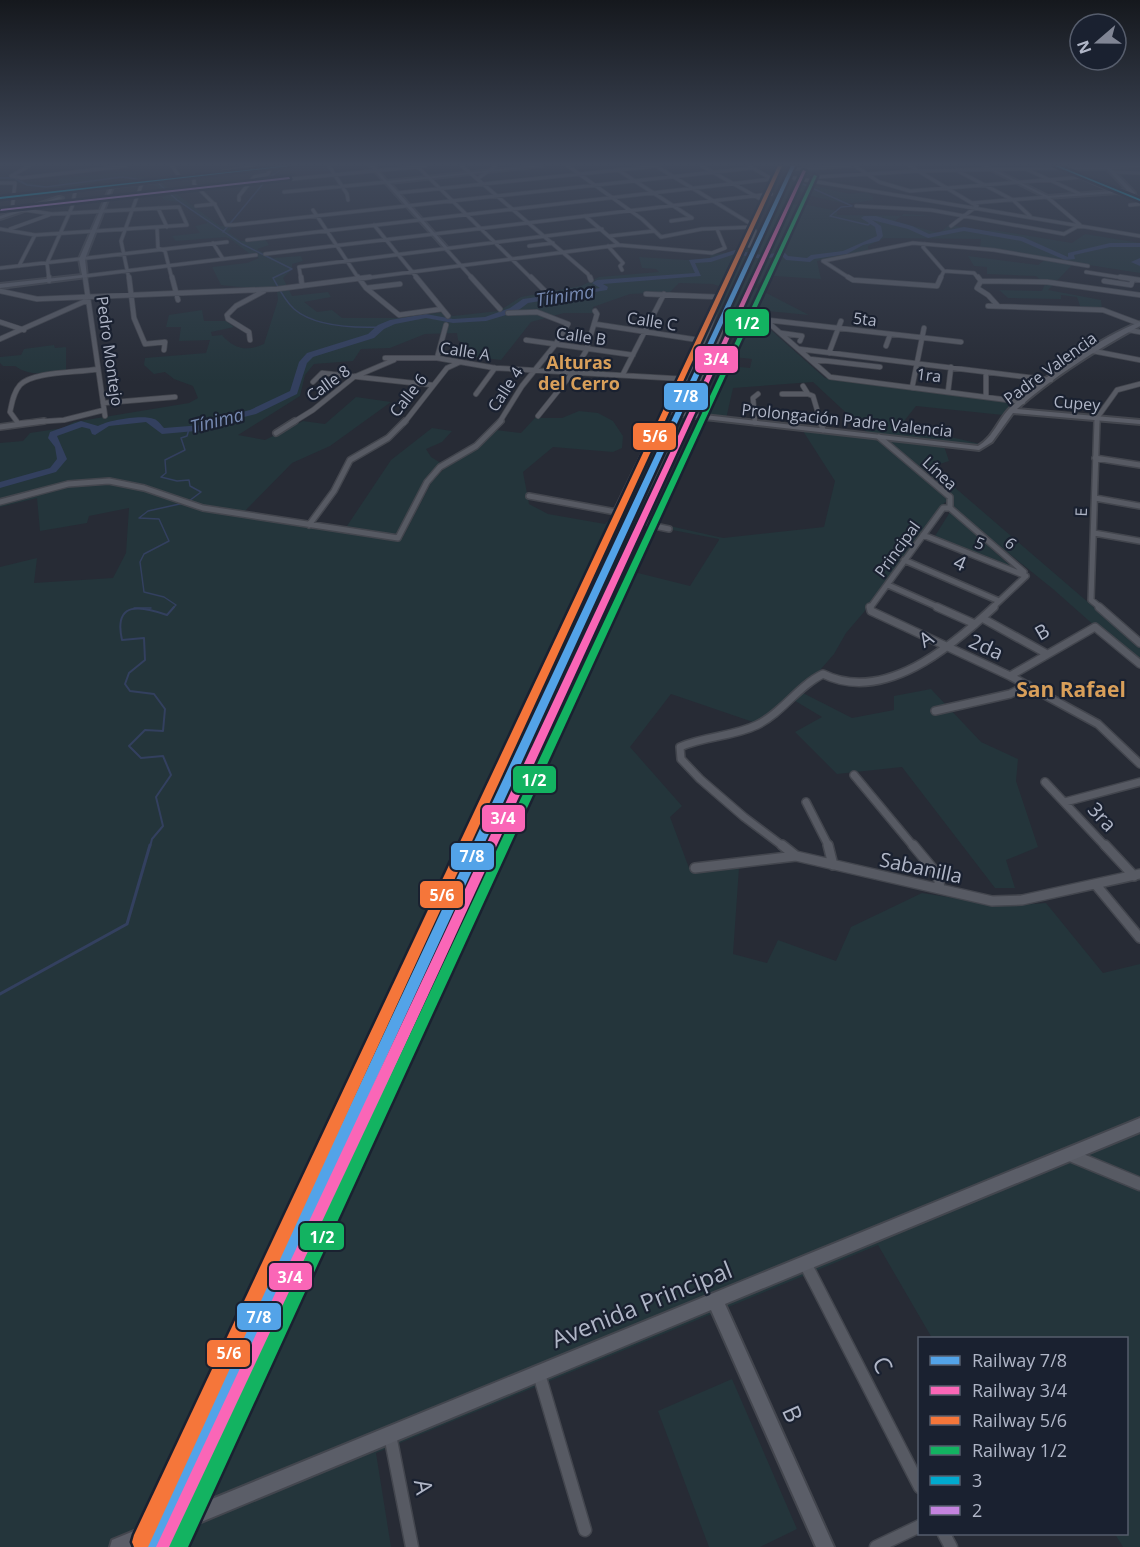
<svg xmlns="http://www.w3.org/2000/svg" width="1140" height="1547" viewBox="0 0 1140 1547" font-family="'Open Sans',sans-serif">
	<rect width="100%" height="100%" fill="#272b35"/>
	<path fill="#33303e" d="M326 166 332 174 298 178 295 173 279 174 282 167Z"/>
	<path fill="#24353b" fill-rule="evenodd" d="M142 170 144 171 135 175 159 181 220 226H233L228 232 241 241 265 239 269 245 257 249 273 258 301 256 303 261 292 264V269L283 278 292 296 328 292 331 297 304 302 317 312 332 310 342 318H397L444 312 453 316 499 311 521 297 581 286 599 277 659 272 656 269 642 268 639 257 686 260 710 258 711 254C723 253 740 253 750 248L784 179 850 194 867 192 873 197V200C865 201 852 204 845 203 837 202 803 195 799 191L800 183 792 182 785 204 808 205 837 211V215L932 216 904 214 895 221 939 233 949 225 982 231 993 230 1072 243 1085 234 1140 243V273L980 248 981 239 884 238 868 246V250L817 261 821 279 774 276 753 286 809 315 758 310 764 324 825 378 1017 402 1003 415 916 406 901 425 980 444 972 445 943 443 949 461 931 467 1140 647V666L1053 589 945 502 864 612 846 633 834 654 801 692 852 718 894 710V696L931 689 981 742 1018 759 1016 781 1038 847 1006 860 1015 888H995L902 767 837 774 795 732 822 717 792 699 756 723 671 694 630 747 682 806 670 817 689 868H739L733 954 767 963 778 940 836 961 851 927 922 893 1006 906 1046 903 1103 973 1140 964V1547H1123L1115 1534H1126V1338H932L878 1245 376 1453 391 1547H0V567L37 558 34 583 113 578 126 553 129 508 89 516 87 523 40 531 37 498 0 507V443L23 441 30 433 63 428 74 422 189 403 198 398 193 386 174 379 165 372 154 374 144 365 145 358 206 353 210 340 179 341 181 327H166L169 315 202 310 204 321H226L234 327 211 332 212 336 222 335C234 349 247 352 264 344L278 300 277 291 221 285 212 267 247 263 259 258C243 252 238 242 226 237L176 241 172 236 200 233 195 226 208 223 179 202 164 200 162 197 168 195C127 160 94 191 50 188 41 188 31 187 22 184 14 182 10 179 0 179L21 178 24 182 46 186 59 184 58 179ZM679 283 713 284 724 288 705 341 616 512 605 524 548 514 529 504 523 472 553 447 613 452 622 448 623 436 613 421 598 413 579 411 562 418H535L521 433 496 430 467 452 469 454 444 469 432 481 402 539 395 537 426 479 444 465 431 457 426 449 442 442 452 431 432 428 391 460 345 529 243 513 292 463 330 446 391 402 356 397 325 424 303 421 265 440 238 435 300 396 305 375 314 364 353 361 361 349 390 348 425 334 457 333 458 340 466 346 460 355 501 360 531 322 564 313H594L593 307 630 294 670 292ZM731 310 743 314 734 357 752 359 750 368 710 364ZM813 382 870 435 726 419 733 388ZM694 420 803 431 835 481 824 527 723 538 652 522ZM636 523 719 539V540L690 586 618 568ZM622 524 630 525 404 1003 459 870Z
		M968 256 1038 265 1046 259 1072 265 1048 290 1101 300 1102 309H1081L1077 297 1061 295V299L1008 298 999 290 1042 291 1045 284 1036 276 987 274V267L974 266Z
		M54 345 55 348 66 347V372C48 373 30 377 15 366H3L0 363V357L21 355 24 349Z
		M950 512 1014 569 935 536Z
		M732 1379 797 1529 760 1547H709L658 1411Z"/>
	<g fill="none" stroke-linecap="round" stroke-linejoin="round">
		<path stroke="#33405f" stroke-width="1.5" d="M0 178H14L27 185 46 187 122 177 157 182 177 200 242 244 292 269 273 278C279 289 285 301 294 309 315 327 355 328 381 327
			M794 180 852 206 841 207 830 216 868 225 871 222
			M223 232 267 179 279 171
			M189 429 187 436 181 438 185 450 165 460 166 473 161 477 177 481 189 480 190 486 201 492 189 501
			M134 608H151
			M173 608 176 605 164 597 144 592 140 562 144 554 169 541 159 519 139 518 148 511 184 503"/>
		<path stroke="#33405f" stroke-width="2" d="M150 847 152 839 163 826 156 797 171 775 163 756 141 758 129 746 145 730 163 731 165 709 154 694 130 691 125 684 129 673 145 660 144 638 122 640C113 600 142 606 167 615L174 607"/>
		<path stroke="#33405f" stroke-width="3" d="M0 994 127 924 150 845"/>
		<path fill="#33405f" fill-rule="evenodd" d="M864 216H876L912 226 929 234 964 227 1023 237 1068 257V253L1110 243H1140V247H1110L1074 255 1075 259 1065 260 1021 241 964 231 928 238 908 229 872 220 881 226 883 236 879 241 863 245 847 254 814 259 810 262 786 260 782 256 762 259 735 254 711 262 695 263 701 276 603 284 608 287 607 290 528 303 516 312 486 321 453 323 426 318 395 324 384 329 374 338 313 357 307 363 297 394 256 414 220 423 207 430 162 434 146 422 109 426 95 435 92 434 90 429 82 427 57 436 67 459 56 472 0 488V482L50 468 57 459 55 447 48 438 50 432 81 421 98 426C108 420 143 414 154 419 158 420 161 425 164 428L202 425 214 419 250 410 290 391 299 362 307 353 368 334 378 325 390 320 426 314 453 319 485 317 510 308 523 299 600 288 592 283 597 280 695 273 689 260 710 258 735 250 762 255 784 252 788 256 807 258 811 255 843 251 877 236 875 227 861 218Z
			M1140 258V266L1131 262Z"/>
		<defs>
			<path id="street-far5" d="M172 166 179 176
				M329 166 347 194 348 200
				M417 166 532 279
				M462 166 588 274 590 279
				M568 166 642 219 661 237 702 229 753 227
				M656 166 751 224 755 231 749 246
				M702 166 764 201
				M749 166 772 179
				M855 166 879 182 910 191 1083 177
				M910 166 975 205
				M796 169 850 166
				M618 170 692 218
				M956 170 1013 200 1030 216
				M1028 170 1080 194
				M222 172 255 166
				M1113 172 1140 173
				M194 175V184L215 205 226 225H233L752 168
				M11 176 22 178 126 166
				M11 176 29 166
				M816 177 919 171 1062 168
				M794 178 1140 236
				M477 179 496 166
				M281 180 425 166
				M0 183H15L12 211
				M284 192 387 182
				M397 193 657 166
				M239 200V196L254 177 268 174 271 167
				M1130 205 1140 204
				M196 206 215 204
				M856 206 931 210 1064 234 1080 225 1047 197 972 203
				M158 208 167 227
				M313 210 359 279
				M0 212 25 210 52 214 179 207 187 225 35 235 0 229
				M585 216 619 245
				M671 221 692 218
				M374 225 418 279
				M951 226 977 206
				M157 227 158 248 165 251 172 279
				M10 229 49 215
				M610 236 654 231
				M247 240 772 179
				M213 243 223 259
				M925 244 923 247 944 271 974 273 979 279
				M529 246 553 243
				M608 246 623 263 620 266 622 270
				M446 249 473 279
				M265 254 771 194
				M823 261 913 243 994 250 1088 266
				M823 261 851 279
				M19 266 35 235
				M0 268 227 242
				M1086 272 1130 279
				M49 279 47 263 72 207 75 192
				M85 279V276L256 255
				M129 279 121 241 142 183
				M301 279 299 267 602 229
				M358 279 619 245 712 253 725 248 717 229
				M940 279 944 271"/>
			<path id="street-far4" d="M49 277V281
				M85 277 105 416
				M129 277 134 318 145 344 165 342 164 350
				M172 277 178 300
				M301 277 302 286
				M358 277 366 288 399 315 442 309
				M416 277 448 316
				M471 277 500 309
				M531 277 545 291
				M590 277 591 280
				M848 277 853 280 937 286 941 277
				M978 277 981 281
				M1120 277 1140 280
				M981 281 1047 282 1140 295
				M981 281 977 288 988 295 998 306
				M1104 281 1131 285 1133 279
				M366 288 400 284
				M0 291 37 299 277 289 370 277
				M646 294 718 297
				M988 306 1103 310 1140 324
				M762 314 771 325 830 377 1023 402
				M767 320 961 342
				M0 322 24 330
				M595 324 705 341
				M1129 330 1140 332
				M781 333 802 336 800 341
				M0 339 88 300
				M250 340 249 332 228 319 227 315 236 306 264 291
				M526 340 633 355
				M886 346 890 335
				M799 349 1051 380
				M1093 351 1140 360
				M829 353 841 321
				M385 358H437L495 368 685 379
				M437 358 446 325
				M810 359 880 367
				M986 372V397
				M623 374 664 294
				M313 382 322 373 432 385
				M803 386 808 394 813 396 821 423
				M912 388 924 328
				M948 392 951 367
				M476 394 495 368
				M782 394H808
				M103 403 175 397
				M687 415 710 364 721 330
				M538 416 574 371 586 351 597 314 595 311
				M18 423 10 412C12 403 13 393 20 385 33 371 78 373 98 369
				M21 423 64 420 104 410
				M292 423 313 410 354 377 394 360
				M404 423 447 368 460 362
				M499 423 522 386 555 345 568 324 537 312 508 313
				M660 423C684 378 710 340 721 289
				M686 423 690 416
				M755 423 753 398 758 394
				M1097 423V418L1117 390 1140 384"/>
			<path id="street-far3" d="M820 421 823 430
				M1097 421 1091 600 1101 608
				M0 427 44 421
				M276 433 295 421
				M879 437 950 497V508
				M1095 458 1140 465
				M529 496 616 512 660 421
				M1095 498 1140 506
				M0 502 68 484 109 481 144 488 203 508 398 538 427 482 440 467 476 446 501 421
				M950 508 1024 572
				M309 525 334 491 350 460 388 438 405 421
				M669 529 650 525 642 519 658 478 687 421
				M1094 533 1140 541
				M923 535 1026 576
				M904 560 999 601
				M888 585 940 608
				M870 608 943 508H950
				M992 608 1026 576"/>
			<path id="street-far2" d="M870 607 871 611 1010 676 1098 724 1140 764
				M937 607 975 624
				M1099 607 1140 643
				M982 618 1047 654
				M1010 676 1095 627 1140 664
				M935 711 1010 694 1028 685
				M854 775 914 847
				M1045 782 1106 847
				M806 802 829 847
				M1065 802 1140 782
				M784 847 744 817 700 779 681 759 680 747C704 736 732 737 757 725 782 713 798 686 823 674 884 704 951 647 994 607"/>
			<path id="street-far1" d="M782 845 796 856
				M828 845 833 865
				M913 845 938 875 940 889
				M1105 845 1134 876
				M695 868 796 856 992 901 1022 900 1140 874
				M1096 885 1140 938"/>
			<path id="street" d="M1070 1155 1140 1184
				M805 1263 920 1487
				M539 1374 585 1530
				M390 1435 412 1547
				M944 1534 951 1547
				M876 1547 920 1526"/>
			<path id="secondary" d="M280 166H290L113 187 85 259 87 277 0 288V284L82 275 79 259 110 187 0 199V197Z
				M370 166H374L387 181 533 166H542L390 183 448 248 446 250Z
				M983 166H987L1048 196 1111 191 1055 166 1063 167 1140 166V168L1112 169 1135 193 1134 195 1138 197 1136 198 1118 193 1047 198ZM1068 169H1107L1127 190H1117Z
				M59 197 63 198 0 219V216Z
				M1140 322V326C1096 350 1054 376 1017 409L1140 420V424L1013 413 992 442 979 450 687 417 664 411 667 409 687 413 978 446C994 437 998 419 1011 407 1043 377 1099 338 1140 322Z
				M1140 1118V1132L725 1304 834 1547H816L711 1310 141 1547H110L112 1540Z"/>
		</defs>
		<use href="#street-far5" stroke="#43464e" stroke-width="4.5"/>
		<use href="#street-far4" stroke="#43464e" stroke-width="6"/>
		<use href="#street-far3" stroke="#43464e" stroke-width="8"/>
		<use href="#street-far2" stroke="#43464e" stroke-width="10"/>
		<use href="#street-far1" stroke="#43464e" stroke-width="12"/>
		<use href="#street" stroke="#43464e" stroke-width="15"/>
		<use href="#secondary" stroke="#43464e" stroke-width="4"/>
		<use href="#street-far5" stroke="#575a63" stroke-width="3"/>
		<use href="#street-far4" stroke="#575a63" stroke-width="4.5"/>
		<use href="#street-far3" stroke="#575a63" stroke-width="5"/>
		<use href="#street-far2" stroke="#575a63" stroke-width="7"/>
		<use href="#street-far1" stroke="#575a63" stroke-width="9"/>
		<use href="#street" stroke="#575a63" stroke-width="12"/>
		<use href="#secondary" fill="#5b5e68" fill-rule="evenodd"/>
		<defs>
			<path id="bus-1" d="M283 166H290L0 199V197Z
				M1055 166H1059L1140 199V201Z"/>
			<path id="bus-2" d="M289 177 290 179 0 211 1 209Z"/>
		</defs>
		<use href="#bus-1" stroke="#1a2130" stroke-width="5"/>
		<use href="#bus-2" stroke="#1a2130" stroke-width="5"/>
		<use href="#bus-1" fill="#00a9ce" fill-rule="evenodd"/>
		<use href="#bus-2" fill="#c483df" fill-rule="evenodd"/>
		<defs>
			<path id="rail-1" d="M791 166H795L162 1547H143Z"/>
			<path id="rail-2" d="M803 170 806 171 175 1547H156Z"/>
			<path id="rail-3" d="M778 166H782L148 1547H134L132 1542 134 1535Z"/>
			<path id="rail-4" d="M814 175 817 176 188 1547H169Z"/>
		</defs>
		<use href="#rail-1" stroke="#1a2130" stroke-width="5"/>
		<use href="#rail-2" stroke="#1a2130" stroke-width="5"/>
		<use href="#rail-3" stroke="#1a2130" stroke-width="5"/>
		<use href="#rail-4" stroke="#1a2130" stroke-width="5"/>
		<use href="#rail-1" fill="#53a3e8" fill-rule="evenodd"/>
		<use href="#rail-2" fill="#fa66b7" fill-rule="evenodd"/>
		<use href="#rail-3" fill="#f5763a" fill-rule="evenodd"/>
		<use href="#rail-4" fill="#13b361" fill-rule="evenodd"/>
	</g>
	<linearGradient id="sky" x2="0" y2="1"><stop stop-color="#15181d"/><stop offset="0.43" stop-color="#414a5c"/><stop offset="1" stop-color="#414a5c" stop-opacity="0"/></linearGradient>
	<rect width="1140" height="382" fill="url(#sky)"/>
	<g text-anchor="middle" stroke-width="4.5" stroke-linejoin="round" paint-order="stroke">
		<g font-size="16" fill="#b0b6c7" stroke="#1a2130">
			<text transform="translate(865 319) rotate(7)" y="6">5ta</text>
			<text transform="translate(652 321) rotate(9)" y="6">Calle C</text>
			<text transform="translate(581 336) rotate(8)" y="6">Calle B</text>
			<text transform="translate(110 351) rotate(82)" y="6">Pedro Montejo</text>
			<text transform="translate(465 351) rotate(9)" y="6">Calle A</text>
			<text transform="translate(1050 368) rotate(-36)" y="6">Padre Valencia</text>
			<text transform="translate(929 375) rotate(7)" y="6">1ra</text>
			<text transform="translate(328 383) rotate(-36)" y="6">Calle 8</text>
			<text transform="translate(505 389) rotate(-57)" y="6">Calle 4</text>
			<text transform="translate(408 395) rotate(-52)" y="6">Calle 6</text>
			<text transform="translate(1077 403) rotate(5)" y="6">Cupey</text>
			<text transform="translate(847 420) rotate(6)" y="6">Prolongación Padre Valencia</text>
			<text transform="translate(940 473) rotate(43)" y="6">Línea</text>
			<text transform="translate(1081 512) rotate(-88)" y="6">E</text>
			<text transform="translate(980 543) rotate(21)" y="6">5</text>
			<text transform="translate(1011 543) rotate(42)" y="6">6</text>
			<text transform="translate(897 549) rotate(-54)" y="6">Principal</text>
		</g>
		<g font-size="18" font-style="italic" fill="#7689b1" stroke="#1a2130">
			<text transform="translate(565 296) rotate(-9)" y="6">Tíinima</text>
			<text transform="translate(217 421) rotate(-14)" y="6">Tínima</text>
		</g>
		<g font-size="18" font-weight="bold" fill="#d89f5a" stroke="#1a2130">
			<text x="579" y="369">Alturas<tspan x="579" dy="21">del Cerro</tspan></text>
		</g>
		<g font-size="20" fill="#b0b6c7" stroke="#1a2130">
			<text transform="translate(960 563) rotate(23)" y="7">4</text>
			<text transform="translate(1042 632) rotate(-30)" y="7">B</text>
			<text transform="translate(926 639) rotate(-31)" y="7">A</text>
			<text transform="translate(986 647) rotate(24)" y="7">2da</text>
			<text transform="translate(1102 817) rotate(47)" y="7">3ra</text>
			<text transform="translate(921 868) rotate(12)" y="7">Sabanilla</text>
		</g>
		<g font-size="21" font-weight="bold" fill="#d89f5a" stroke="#1a2130">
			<text x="1071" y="697">San Rafael</text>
		</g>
		<g font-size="24" fill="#b0b6c7" stroke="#1a2130">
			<text transform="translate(642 1305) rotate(-22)" y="8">Avenida Principal</text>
			<text transform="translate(882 1365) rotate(63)" y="8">C</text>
			<text transform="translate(792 1414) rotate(66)" y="8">B</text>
			<text transform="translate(423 1487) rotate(79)" y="8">A</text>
		</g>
	</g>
	<g stroke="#1a2130" stroke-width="2">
		<rect x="724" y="308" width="46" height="29" rx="6" fill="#13b361"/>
		<rect x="694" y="345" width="45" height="29" rx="6" fill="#fa66b7"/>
		<rect x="663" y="382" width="46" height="29" rx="6" fill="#53a3e8"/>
		<rect x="632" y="422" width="45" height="29" rx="6" fill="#f5763a"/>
		<rect x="512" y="765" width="45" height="29" rx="6" fill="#13b361"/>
		<rect x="481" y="804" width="45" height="29" rx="6" fill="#fa66b7"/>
		<rect x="450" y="842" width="45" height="29" rx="6" fill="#53a3e8"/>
		<rect x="419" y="880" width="45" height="29" rx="6" fill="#f5763a"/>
		<rect x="299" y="1222" width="46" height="29" rx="6" fill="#13b361"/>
		<rect x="268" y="1262" width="45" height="29" rx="6" fill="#fa66b7"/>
		<rect x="236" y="1302" width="46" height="29" rx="6" fill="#53a3e8"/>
		<rect x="206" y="1339" width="45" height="29" rx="6" fill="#f5763a"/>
	</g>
	<g font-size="16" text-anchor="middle" font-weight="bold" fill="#fff">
		<text x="747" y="329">1/2</text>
		<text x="716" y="365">3/4</text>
		<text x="686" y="402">7/8</text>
		<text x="655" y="442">5/6</text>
		<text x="534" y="786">1/2</text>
		<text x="503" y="824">3/4</text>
		<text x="472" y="862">7/8</text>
		<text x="442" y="901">5/6</text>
		<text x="322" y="1243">1/2</text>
		<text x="290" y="1283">3/4</text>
		<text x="259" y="1323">7/8</text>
		<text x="229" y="1359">5/6</text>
	</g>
	<rect x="918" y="1337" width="210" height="198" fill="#1a2130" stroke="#565d6c" stroke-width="1.5"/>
	<rect x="930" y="1356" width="30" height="9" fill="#53a3e8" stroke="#565d6c" stroke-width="1.5"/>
	<text x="972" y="1367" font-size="18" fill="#b0b6c7">Railway 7/8</text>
	<rect x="930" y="1386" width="30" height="9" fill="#fa66b7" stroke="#565d6c" stroke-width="1.5"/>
	<text x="972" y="1397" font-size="18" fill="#b0b6c7">Railway 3/4</text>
	<rect x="930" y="1416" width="30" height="9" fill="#f5763a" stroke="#565d6c" stroke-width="1.5"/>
	<text x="972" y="1427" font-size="18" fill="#b0b6c7">Railway 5/6</text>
	<rect x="930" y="1446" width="30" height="9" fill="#13b361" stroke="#565d6c" stroke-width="1.5"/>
	<text x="972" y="1457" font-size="18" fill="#b0b6c7">Railway 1/2</text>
	<rect x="930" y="1476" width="30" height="9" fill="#00a9ce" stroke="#565d6c" stroke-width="1.5"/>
	<text x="972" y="1487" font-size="18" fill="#b0b6c7">3</text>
	<rect x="930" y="1506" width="30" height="9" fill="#c483df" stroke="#565d6c" stroke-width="1.5"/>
	<text x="972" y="1517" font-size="18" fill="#b0b6c7">2</text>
	<g transform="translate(1098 42) rotate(250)"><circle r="28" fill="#1a2130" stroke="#565d6c" stroke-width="1.5"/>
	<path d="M0-4.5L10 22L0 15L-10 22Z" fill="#808594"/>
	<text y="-9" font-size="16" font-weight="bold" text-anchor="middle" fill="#b0b6c7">N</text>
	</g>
</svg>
